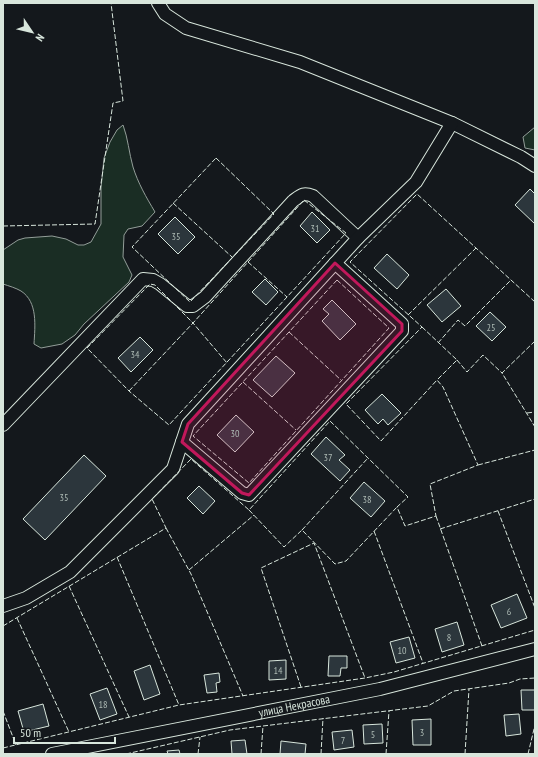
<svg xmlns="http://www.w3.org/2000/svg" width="538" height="757" viewBox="0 0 538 757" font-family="'PT Sans Narrow',sans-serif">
	<rect width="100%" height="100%" fill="#14181c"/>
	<path fill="#1a2d24" stroke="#939e99" d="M123 125C128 138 129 153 133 167 138 183 146 197 155 212L142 226 128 229 124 235 123 257 132 275 129 282 84 324 75 335 62 344 41 348 34 344C35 326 38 302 21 291 16 288 9 286 3 284V250L18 240 25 238 52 236 66 239 78 245H84L91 242 101 224V188L104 158 110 142 117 130Z
		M535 127V150L525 148 523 137Z"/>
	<path fill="#2c363c" stroke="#d8e6dc" d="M530 189 535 194V224L515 205Z
		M312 212 330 230 317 243 300 226Z
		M175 217 195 237 178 254 158 234Z
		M387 254 409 275 397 289 374 268Z
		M265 279 278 292 266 305 252 292Z
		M446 289 461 306 442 322 427 305Z
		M332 300 356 324 340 340 322 321 329 314 323 309Z
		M490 312 506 327 492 341 476 326Z
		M140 337 153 350 131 372 118 358Z
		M276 356 295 373 272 397 253 380Z
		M382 394 401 413 388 425 383 419 378 424 365 410Z
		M236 415 254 432 235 452 217 435Z
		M326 437 345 455 339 460 350 470 340 481 311 454Z
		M84 455 106 476 45 540 23 519Z
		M364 482 385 501 371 517 350 498Z
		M199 486 215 501 203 514 187 498Z
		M517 594 527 618 501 628 491 605Z
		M457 622 464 645 442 652 435 629Z
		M409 637 415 658 396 663 390 642Z
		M329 656H347V668H341L340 676H328Z
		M286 660V679L269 680V661Z
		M150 665 160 694 144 700 134 671Z
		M219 673 220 682 216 683 217 692 207 693 204 675Z
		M107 688 117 714 100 720 90 694Z
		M521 690H535V710H522Z
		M43 704 49 726 24 732 18 711Z
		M519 714 521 734 506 736 504 715Z
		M431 719V745H413L412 720Z
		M382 724 383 743 364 744 363 725Z
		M352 730 354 747 334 750 332 732Z
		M245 740 247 754H232L231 741Z
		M281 741 306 744 305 754H280Z
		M179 750 180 754H168L167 751Z"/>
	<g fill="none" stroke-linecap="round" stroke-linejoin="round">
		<defs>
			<g id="minor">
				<path d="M158 3 165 14 186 28 300 62 452 123 521 157 535 166"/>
				<path d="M3 425 143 279 153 280 160 284 187 306H193L205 297 293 201C301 195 303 192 313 196L358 238"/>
				<path d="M182 442 242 493 249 495 402 331V324L335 263"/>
				<path d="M3 606 26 598 70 572 173 469 188 424 358 238 416 182 452 123"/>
				<path id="s1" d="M52 754 380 689 535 649"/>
			</g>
		</defs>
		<use href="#minor" stroke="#d8e6dc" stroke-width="14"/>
		<use href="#minor" stroke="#14181c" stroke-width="12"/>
		<path stroke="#d8e6dc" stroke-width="1" stroke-dasharray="5 2" stroke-linecap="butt" d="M216 158 274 214 190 302 132 247Z
			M304 200 346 233 169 425 129 391 87 348 150 284 155 285 193 323Z
			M173 203 232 257
			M3 226 95 224 113 103 123 101 111 3
			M248 262 287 297
			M337 280 389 328 249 483 193 436Z
			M408 315 476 248
			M422 327 457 360 437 380
			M289 332 341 380
			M535 341 502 373 535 427
			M438 343 458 320 465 326 511 280
			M457 360 467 372 483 355 502 373
			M243 382 296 430
			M129 391 193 323 227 363
			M527 413 535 412
			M478 465 535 450
			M249 510 284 547 302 530 335 564 346 561 397 507
			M498 511 535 608
			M436 516 482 646
			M166 528 191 574 243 696
			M440 529 535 499
			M302 530 368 458
			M374 531 423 663
			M117 557 179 705
			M189 570 254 515
			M69 586 129 717
			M17 618 69 732
			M3 626 166 528 152 499 191 459 249 510 330 421 408 497 397 507 405 526 436 516 430 484 478 465 443 387 437 380 381 441 346 404 422 327 350 262 417 194 535 302
			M301 687 261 568 314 543 365 678
			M3 711 16 745
			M3 748 179 705 365 678 394 672 535 630
			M126 754 230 730 428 706 454 691 509 683 520 679 535 678
			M198 754 200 737
			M261 754 263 726
			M321 754 323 718
			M386 754 389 711
			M465 754 469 689
			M528 754 535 725"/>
	</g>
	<path fill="#c2185b" fill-opacity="0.2" stroke="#c2185b" stroke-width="3" stroke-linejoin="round" d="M335 263 402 324V331L249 495 242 493 182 442 188 424Z"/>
	<g text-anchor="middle" stroke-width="3" stroke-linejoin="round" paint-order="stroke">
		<g font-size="10" fill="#adbab4">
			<text x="315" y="232">31</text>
			<text x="176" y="240">35</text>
			<text x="491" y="331">25</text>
			<text x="135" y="358">34</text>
			<text x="235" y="437">30</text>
			<text x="328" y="461">37</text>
			<text x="64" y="501">35</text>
			<text x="367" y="503">38</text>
			<text x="509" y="615">6</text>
			<text x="449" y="641">8</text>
			<text x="402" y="654">10</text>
			<text x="278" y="674">14</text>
			<text x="103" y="708">18</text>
			<text x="422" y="736">3</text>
			<text x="373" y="738">5</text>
			<text x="343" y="744">7</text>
		</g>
		<g font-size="12" fill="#d8e6dc" stroke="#14181c">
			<text dy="4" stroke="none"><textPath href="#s1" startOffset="247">улица Некрасова</textPath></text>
		</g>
	</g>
	<rect width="538" height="757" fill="none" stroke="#d8e6dc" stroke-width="8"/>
	<g transform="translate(32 32) rotate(125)" stroke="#14181c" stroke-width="3" paint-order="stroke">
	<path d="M0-3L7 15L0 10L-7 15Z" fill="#d8e6dc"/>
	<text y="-6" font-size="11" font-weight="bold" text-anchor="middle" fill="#d8e6dc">N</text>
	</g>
	<path d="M14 737v6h101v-6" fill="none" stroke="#d8e6dc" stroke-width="2"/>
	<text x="20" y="737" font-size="12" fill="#d8e6dc" stroke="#14181c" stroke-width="3" paint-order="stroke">50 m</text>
</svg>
